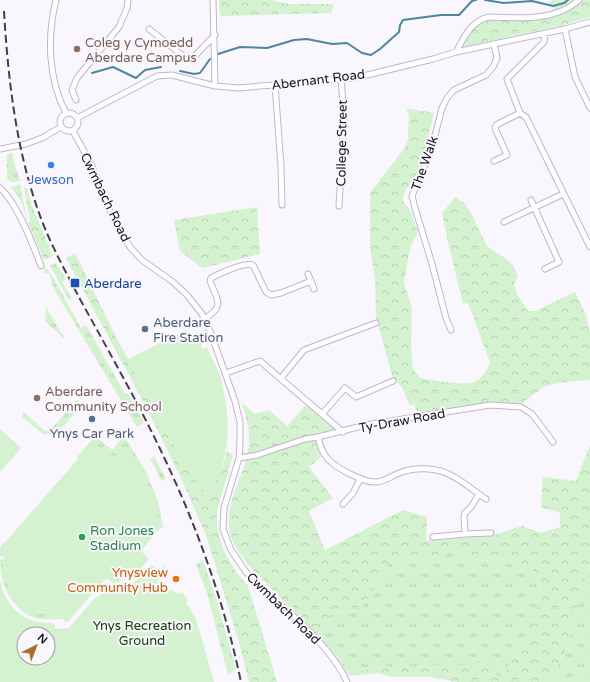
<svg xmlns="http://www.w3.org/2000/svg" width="590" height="682" viewBox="0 0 590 682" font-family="'Varela Round',sans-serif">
	<defs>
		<pattern id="grass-tufts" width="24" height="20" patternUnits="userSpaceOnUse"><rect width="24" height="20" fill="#d4f2cf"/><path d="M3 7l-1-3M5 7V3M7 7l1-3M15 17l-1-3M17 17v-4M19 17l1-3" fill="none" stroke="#b5cfb1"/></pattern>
		<pattern id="forest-crowns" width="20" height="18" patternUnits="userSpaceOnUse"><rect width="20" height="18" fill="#d4f2cf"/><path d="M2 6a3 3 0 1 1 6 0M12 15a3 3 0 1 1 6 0" fill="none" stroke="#b5cfb1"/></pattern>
	</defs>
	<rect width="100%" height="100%" fill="#f9f7fd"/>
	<path fill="url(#grass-tufts)" d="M12 152 15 166 20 181 11 182 7 178V155Z
		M20 184 27 219H26C23 205 21 197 10 187Z
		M56 263 66 279 62 282 72 298 69 300 50 266Z
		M44 268 49 270 81 328 86 325 125 394 128 393 144 423 137 427 58 296 51 282 50 273 45 274Z
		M46 307 65 339 45 321Z
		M77 400 82 404C72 415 59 438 43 434L22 417 23 415V411L44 430 47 431 54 426Z
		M124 435 146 472 158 501 163 528H160L154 522 102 460 84 453 0 550V548L78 459 77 457 95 436 111 449H113Z
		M154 456 166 479 161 481 156 469 150 459Z
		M444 551 458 552 478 561 508 559 532 569 541 589 532 631 517 651 501 679 482 660 470 665H439L427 668 404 666 347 672 337 657 324 642V637L316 627 323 617 337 613 360 611 380 579 393 556 433 559Z
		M5 559 4 567 40 613H56L62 619C55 619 47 620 40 619 13 614 0 585 0 560Z
		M203 560 216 598 236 669 228 675 207 593 196 565Z
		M590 563V682H551L564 654Z"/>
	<path fill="url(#forest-crowns)" d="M219 0H271L288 4H334L331 13 220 16Z
		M554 0H590V17L564 25 462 47C466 35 476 22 488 19L556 15 553 7 547 2Z
		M406 108 434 113 423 158 413 183 407 188 403 195V201L410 210 418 232 410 248 404 283 412 308 411 344 413 369 420 378C434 380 457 385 471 383 480 381 487 371 490 363 483 343 476 324 468 303L463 304 449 246 442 213 455 197 464 203 470 211 487 246 511 263 518 275 514 284 517 294 528 311H535L575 292 586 315 590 332V380L564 382 545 386 521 404 489 403 418 414 414 404 410 406 402 387 393 378 386 354 376 317 375 278 370 248V193L404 149 408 139 409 114Z
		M27 188 32 206 53 256 44 260 28 223 30 221 24 188Z
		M257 207 260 254 202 268 180 251 174 220Z
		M75 253 116 337 186 466 208 496 223 465 227 451 233 455 217 510V527L223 549 234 569 248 586 277 682H249L240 646 215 564 205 533 181 478 147 409 66 258Z
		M242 403 255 414 269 410 287 426 307 404 336 430 313 434 321 457 309 467 333 498 309 511 325 550 403 510 427 517 426 541 494 535 522 526 541 533 560 527V513L541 507 543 477 576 481 590 445V563L564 654 551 682H457L430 677H392L378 673 350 676 347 672 404 666 427 668 439 665H470L482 659 501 679 517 651 532 631 541 589 532 569 508 559 478 561 458 552 445 551 433 559 393 556 380 579 360 611 337 613 323 617 316 627 324 637V642L253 570C245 560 235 549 231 537 221 505 246 476 249 445 250 431 246 417 242 403Z"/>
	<path fill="#d4f2cf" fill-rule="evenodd" d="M186 330 194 342 199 339 203 349 207 347C211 357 216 366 220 375 222 381 222 387 224 393 232 430 228 464 208 496L186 466 128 359Z
		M0 429 21 448 0 472Z
		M86 450 94 456C144 448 153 490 160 528L141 551 149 559 134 576 128 571 116 586 108 579 104 580 67 623 56 613C23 615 1 591 5 559L2 556H0V550Z
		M151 565 160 571 164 566 165 568 157 584 180 594 182 592 188 601 186 602 196 619 214 682H0V581C6 608 25 624 53 623L55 625V629L69 628 94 599 102 594 136 581ZM24 634H48V658H24Z"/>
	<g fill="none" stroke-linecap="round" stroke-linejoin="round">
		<path stroke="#4e85a1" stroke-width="2" d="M485 0 504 3 532 1 553 6 564 3 568 0
			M218 54 240 47 267 48 294 40 307 39 332 44 347 43 362 53 371 55 380 49 399 32 400 25 403 20 441 15H459L472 1 476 0
			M180 71 194 74 200 73 210 59
			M92 73 113 67 136 78 145 70 161 67"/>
		<defs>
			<path id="minor" d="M56 0C47 37 48 79 66 113
				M213 0 215 86
				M149 29 187 59H192L215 35
				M565 29 575 77 590 108
				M456 52C464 37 471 21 489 17 519 18 555 22 579 0
				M275 85 281 166 282 205
				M76 100 72 90 77 78 119 27 127 8 128 0
				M60 122a9 9 0 1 1 18 0a9 9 0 1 1-18 0Z
				M520 113 526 117 590 247
				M520 113 507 79 544 42 545 33
				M77 118 157 76 172 75 215 86 238 88 341 79 359 77 433 59 456 52 565 29 590 22
				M73 131 92 166 104 198 118 227 130 247 142 260 173 282 187 295 202 314 210 331 235 401 240 422V443L239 458 224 508 223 529 231 550 246 572 257 583C286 611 331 645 347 682
				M0 149 26 144 42 138 61 127
				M494 161 507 155 495 128 496 125 520 113
				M0 188C16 202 33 244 41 266
				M531 200 559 262 545 269
				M339 206 344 116 341 79
				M504 222 563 194
				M308 274 311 281
				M204 319C226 306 217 300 210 281L211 278C221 273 243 262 253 265L266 292 271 295 281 293 311 281 314 289
				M451 330 446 318 432 264 415 208 412 196 431 151 442 108 447 98 454 90 486 75 493 67 497 58 494 44
				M226 373 260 361 343 432
				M281 378 304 350 376 323
				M323 413 345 388 356 397 393 381
				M318 437C320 445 322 453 328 459 336 468 364 483 377 482 385 481 392 476 399 473 410 469 424 468 436 470 454 473 471 489 486 499
				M239 458 257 455 305 439 318 437 366 425 490 405 521 407 532 414 553 442
				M479 494 471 507 465 513 464 517 465 534 491 533
				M343 504 353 493 360 479
				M433 537 465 534"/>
		</defs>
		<use href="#minor" stroke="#c0b5d0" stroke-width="7"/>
		<use href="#minor" stroke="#fff" stroke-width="5"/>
		<path stroke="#423f48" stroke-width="2" stroke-dasharray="8 4" stroke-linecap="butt" d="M4 11C8 79 16 149 39 213 50 244 66 272 81 301 101 337 121 373 140 409 185 495 221 586 241 682"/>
	</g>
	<g fill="#8d6e63" stroke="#f9f7fd" stroke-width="1.5">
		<circle cx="77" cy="49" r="4"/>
		<circle cx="37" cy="398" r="4"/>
	</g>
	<circle fill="#3f7fe0" stroke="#f9f7fd" stroke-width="1.5" cx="51" cy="165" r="4"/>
	<rect fill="#1a4fb4" stroke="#f9f7fd" stroke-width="1.5" x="70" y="278" width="10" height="10" rx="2"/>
	<g fill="#5c6f8a" stroke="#f9f7fd" stroke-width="1.5">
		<circle cx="145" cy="329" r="4"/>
		<circle cx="92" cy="419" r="4"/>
	</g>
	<circle fill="#2e9e5b" stroke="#f9f7fd" stroke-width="1.5" cx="82" cy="537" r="4"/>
	<circle fill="#e8710a" stroke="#f9f7fd" stroke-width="1.5" cx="176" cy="579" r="4"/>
	<g text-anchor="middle" stroke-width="4" stroke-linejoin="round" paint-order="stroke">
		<g font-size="13" fill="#785e54" stroke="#f9f7fd" text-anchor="start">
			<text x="85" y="47">Coleg y Cymoedd<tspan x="85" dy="15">Aberdare Campus</tspan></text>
			<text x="45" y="396">Aberdare<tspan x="45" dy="15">Community School</tspan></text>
		</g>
		<g font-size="13" fill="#18141e" stroke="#f9f7fd">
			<text transform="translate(318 79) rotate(-7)" y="5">Abernant Road</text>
			<text transform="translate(341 143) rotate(-89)" y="5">College Street</text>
			<text transform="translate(424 163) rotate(-71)" y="5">The Walk</text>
			<text transform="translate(106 197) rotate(64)" y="5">Cwmbach Road</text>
			<text transform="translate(402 420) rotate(-10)" y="5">Ty-Draw Road</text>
			<text transform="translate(284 608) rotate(44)" y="5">Cwmbach Road</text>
		</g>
		<g font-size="13" fill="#366cbe" stroke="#f9f7fd">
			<text x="51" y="184">Jewson</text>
		</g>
		<g font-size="13" fill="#164399" stroke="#f9f7fd" text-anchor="start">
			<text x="84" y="288">Aberdare</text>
		</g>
		<g font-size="13" fill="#4e5e75" stroke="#f9f7fd" text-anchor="start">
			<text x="153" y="327">Aberdare<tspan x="153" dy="15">Fire Station</tspan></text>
			<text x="92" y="438" text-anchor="middle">Ynys Car Park</text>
		</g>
		<g font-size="13" fill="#27864d" stroke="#f9f7fd" text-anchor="start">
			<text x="90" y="535">Ron Jones<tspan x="90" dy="15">Stadium</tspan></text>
		</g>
		<g font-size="13" fill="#c56008" stroke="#f9f7fd" text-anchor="end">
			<text x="168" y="577">Ynysview<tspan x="168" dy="15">Community Hub</tspan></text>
		</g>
		<g font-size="13" fill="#124108" stroke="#f9f7fd">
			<text x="142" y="630">Ynys Recreation<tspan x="142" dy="15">Ground</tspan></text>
		</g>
	</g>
	<g transform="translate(36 646) rotate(42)"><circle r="19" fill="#f9f7fd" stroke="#9f9ca4"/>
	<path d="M0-3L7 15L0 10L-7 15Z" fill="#a7712b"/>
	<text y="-6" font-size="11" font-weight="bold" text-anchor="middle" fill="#18141e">N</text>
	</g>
</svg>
